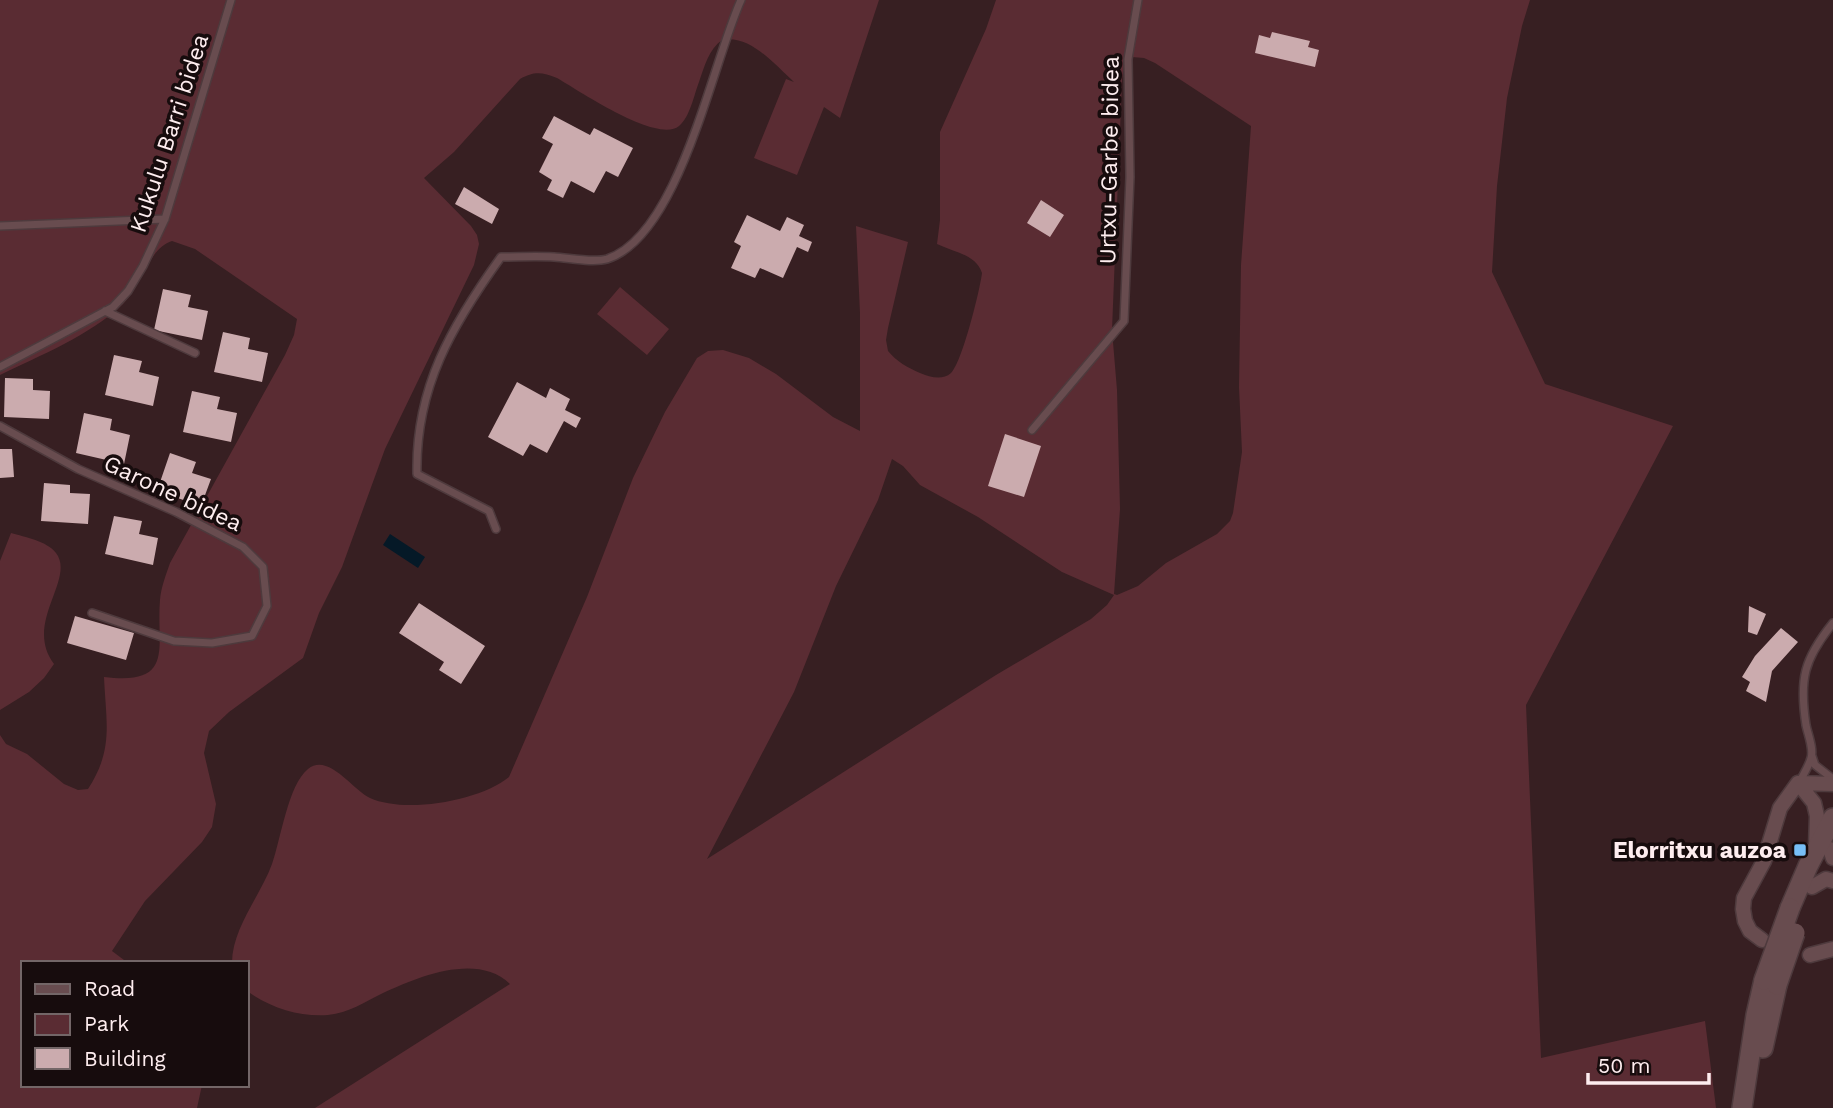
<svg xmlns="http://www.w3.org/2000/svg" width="1833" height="1108" viewBox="0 0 1833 1108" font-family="'Work Sans',sans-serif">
	<rect width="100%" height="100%" fill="#371f22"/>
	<path fill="#5a2c33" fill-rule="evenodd" d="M0 0H879L840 118 824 107 797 175 754 158 786 79 794 82C775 65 750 34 722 40 709 49 704 67 699 82 694 95 690 117 679 126 657 144 578 90 557 78 542 72 534 71 520 79L454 152 424 178 471 226 477 235 479 244 474 265 385 449 342 567 319 613 303 658 229 712 209 731 204 753 216 804 212 827 202 842 145 901 112 951 128 963H23V1085H202L197 1108H0V735L6 744 27 754 64 784 78 790 88 789C114 749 106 723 104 677 176 686 156 647 160 600 161 587 166 575 170 563L285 355 294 335 297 319 195 249 172 241C150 247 139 288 123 304 89 336 41 355 0 375Z
		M996 0H1530L1522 26 1507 98 1497 186 1492 272 1545 384 1673 426 1526 705 1541 1058 1705 1021 1716 1108H315L510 984C477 952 418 977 383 993 364 1002 349 1013 328 1015 299 1017 271 1008 247 991V963H232C232 928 261 895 272 864 281 839 288 785 308 769 328 752 353 790 370 798 405 814 480 801 509 777L587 597 633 478 665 412 697 358 708 351 723 350 749 358 776 374 833 417 860 431V313L856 226 908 242 888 328 886 340 888 351C896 361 908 368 920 373 930 377 942 381 951 373 962 363 980 290 982 273 976 254 953 252 937 244L940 220V132L986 29ZM1132 57 1144 58 1155 63 1251 126 1241 265 1239 387 1242 452 1233 513 1230 521 1217 534 1166 563 1138 586 1117 595 1114 594 1120 509 1117 390 1112 330 1122 79 1124 66ZM892 459 903 466 920 485 978 517 1062 572 1114 595 1107 605 1091 619 996 675 707 859 794 692 836 586 878 500Z
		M620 287 669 329 647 355 597 314Z
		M11 533C25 537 47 541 56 553 76 579 23 623 54 664L44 678 29 692 0 710V561Z"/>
	<path fill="#051927" d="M390 534 425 557 418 568 383 545Z"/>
	<path fill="#cbabae" d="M1272 32 1310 41 1308 47 1319 50 1315 67 1255 53 1259 35 1270 38Z
		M554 116 590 135 594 128 633 148 618 177 606 171 594 193 571 181 563 198 547 190 552 180 539 172 553 144 542 138Z
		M464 187 499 209 492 224 455 204Z
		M1041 200 1064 215 1050 237 1027 223Z
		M747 215 780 231 787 217 804 225 799 236 812 242 808 252 797 247 783 278 760 268 755 278 731 268 741 246 734 242Z
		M163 289 191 295 188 307 208 311 202 340 154 330Z
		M223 332 250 338 248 349 268 353 262 382 214 372Z
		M114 355 142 361 139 372 159 377 153 406 105 395Z
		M5 378 33 379V390L50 391 49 419 4 417Z
		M517 382 546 398 550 388 570 399 565 410 581 418 576 428 564 421 547 453 530 444 523 456 488 437Z
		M192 391 220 397 217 409 237 413 231 442 183 432Z
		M84 413 112 419 110 430 130 435 124 464 76 453Z
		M1005 434 1041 446 1024 497 988 486Z
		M0 449H12L14 477 0 478Z
		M170 453 196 462 192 473 211 479 201 506 157 491Z
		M44 483 70 485V493L90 494 88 524 41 521Z
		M114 516 142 521 139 534 158 538 153 565 105 554Z
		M419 603 485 646 461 684 439 670 444 662 399 633Z
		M1749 606 1766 614 1757 635 1748 632Z
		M75 616 134 633 126 660 67 643Z
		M1781 628 1798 642 1772 671 1766 702 1746 691 1750 682 1742 677 1755 656Z"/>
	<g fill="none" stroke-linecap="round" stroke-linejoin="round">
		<defs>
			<path id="lane" d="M0 226 165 219
				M105 311 195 353
				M0 367 113 307 128 291 143 266 165 219 231 0
				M0 426 78 469 176 512 243 547 263 567 267 606 252 636 212 643 174 641 92 613
				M1032 430 1124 321 1130 177 1128 59 1138 0
				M496 529 489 511 417 474C415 388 452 325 501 257 519 257 536 256 554 257 570 258 593 263 607 259 679 236 712 64 741 0
				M1812 756 1815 765 1833 779
				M1799 783C1803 775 1809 766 1811 758 1814 749 1808 735 1806 725 1799 679 1804 659 1833 623"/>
			<path id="street" d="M1798 783 1814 803 1817 816 1816 846
				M1798 783 1833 784
				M1830 849 1833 858
				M1812 887 1826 879 1833 881
				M1762 940 1750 931 1745 921 1743 909 1744 898 1764 861 1780 808 1798 783
				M1810 955 1833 949"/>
			<path id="secondary" d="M1790 908 1808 866 1833 818
				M1763 1048 1777 985
				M1742 1108 1756 1015 1764 980"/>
		</defs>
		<use href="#lane" stroke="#4e3a3d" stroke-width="10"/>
		<use href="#street" stroke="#4e3a3d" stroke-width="17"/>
		<use href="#secondary" stroke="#4e3a3d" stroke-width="22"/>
		<use href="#lane" stroke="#684c4f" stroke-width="7"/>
		<use href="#street" stroke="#684c4f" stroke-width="14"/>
		<use href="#secondary" stroke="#684c4f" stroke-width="19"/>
		<defs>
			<path id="secondary-bridge" d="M1764 980 1790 908
				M1777 985 1795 933"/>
		</defs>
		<use href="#secondary-bridge" stroke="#4e3a3d" stroke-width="22" stroke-linecap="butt"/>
		<use href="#secondary-bridge" stroke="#684c4f" stroke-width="19"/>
	</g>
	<rect fill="#77bff7" stroke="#170c0d" stroke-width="2.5" x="1793" y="843" width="14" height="14" rx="3.5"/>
	<g text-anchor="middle" stroke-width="7" stroke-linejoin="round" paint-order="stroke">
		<g font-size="23" fill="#feedef" stroke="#170c0d">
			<text transform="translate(169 133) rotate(-72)" y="8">Kukulu Barri bidea</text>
			<text transform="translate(1109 160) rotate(-89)" y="8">Urtxu-Garbe bidea</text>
			<text transform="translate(173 493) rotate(25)" y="8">Garone bidea</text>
		</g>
		<g font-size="23" font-weight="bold" fill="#feedef" stroke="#170c0d" text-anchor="end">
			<text x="1786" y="858">Elorritxu auzoa</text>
		</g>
	</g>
	<rect x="21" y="961" width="228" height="126" fill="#170c0d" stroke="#736667" stroke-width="2"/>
	<rect x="35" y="984" width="35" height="10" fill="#684c4f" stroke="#736667" stroke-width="2"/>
	<text x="84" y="996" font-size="21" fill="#feedef">Road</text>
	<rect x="35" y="1014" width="35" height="21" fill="#5a2c33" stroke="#736667" stroke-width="2"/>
	<text x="84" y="1031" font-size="21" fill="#feedef">Park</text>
	<rect x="35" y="1048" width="35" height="21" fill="#cbabae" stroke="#736667" stroke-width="2"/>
	<text x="84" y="1066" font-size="21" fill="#feedef">Building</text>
	<path d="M1588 1073v10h121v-10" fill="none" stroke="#feedef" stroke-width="3.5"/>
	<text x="1598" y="1073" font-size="21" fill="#feedef" stroke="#170c0d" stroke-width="5" paint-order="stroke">50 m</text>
</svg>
